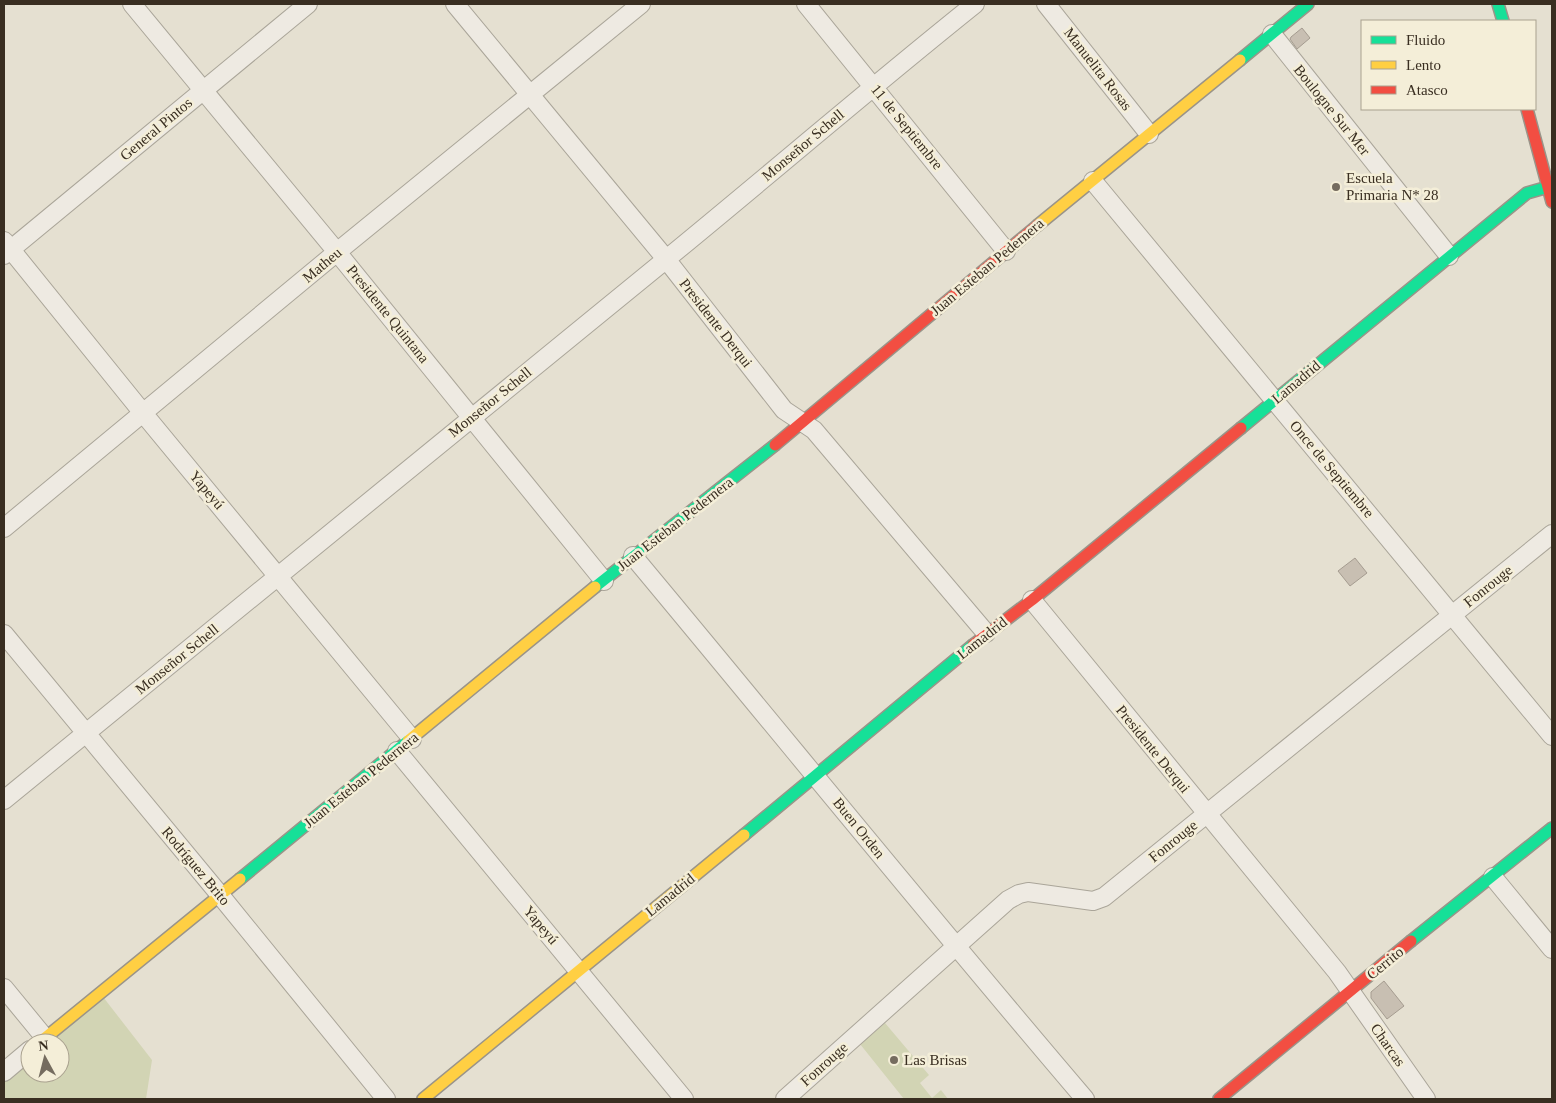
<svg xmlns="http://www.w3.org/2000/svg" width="1556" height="1103" viewBox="0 0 1556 1103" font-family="Georgia,serif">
	<rect width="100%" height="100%" fill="#e5e0d1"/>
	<path fill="#d2d4b4" d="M100 993 152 1060 146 1099H4V1072L30 1050V1073H60V1043H39Z
		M885 1023 929 1075 920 1083 932 1098 941 1090 948 1099H904L860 1044Z"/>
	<path fill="#c8bfb2" stroke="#a59c90" d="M1302 28 1310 38 1297 49 1290 39 1291 37Z
		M1355 558 1367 573 1350 586 1338 571Z
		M1384 981 1404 1006 1387 1019 1371 998V992Z"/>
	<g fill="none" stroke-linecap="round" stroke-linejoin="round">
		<defs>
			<path id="street" d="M132 4 337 252 604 581
				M455 4 666 259 784 410 814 430 986 633
				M806 4 1006 251
				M1046 4 1149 134
				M1272 34 1449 256
				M1093 181 1552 736
				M4 241 143 413 412 739
				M4 255 308 4
				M4 528 337 252 641 4
				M633 556C784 737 932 920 1085 1099
				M1032 600 1337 972 1426 1099
				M4 634 220 895 386 1099
				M397 751 684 1099
				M4 800C224 621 444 441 664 261 768 176 870 88 975 4
				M1493 877 1552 949
				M4 988 45 1038
				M4 1072 30 1050
				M785 1099 1008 900 1019 894 1028 892 1093 901 1104 897 1552 534"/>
			<path id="fast" d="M1498 4 1503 21
				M1240 60 1308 4
				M1241 428 1527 193 1548 187
				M595 587 775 445
				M744 835 973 645
				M240 879 408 741
				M1411 941 1552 828"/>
			<path id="slow" d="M1038 225 1240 60
				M408 741 595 587
				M39 1043 240 879
				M423 1099 744 835"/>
			<path id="jam" d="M1527 109 1552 202
				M775 445 1038 225
				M973 645 1032 600 1241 428
				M1219 1099 1411 941"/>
		</defs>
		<use href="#street" stroke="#aaa599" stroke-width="20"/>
		<use href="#fast" stroke="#9a9489" stroke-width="14"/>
		<use href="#slow" stroke="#9a9489" stroke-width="14"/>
		<use href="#jam" stroke="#9a9489" stroke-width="14"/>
		<use href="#street" stroke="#eeeae2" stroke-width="18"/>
		<use href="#fast" stroke="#16e098" stroke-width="11"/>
		<use href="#slow" stroke="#ffcf43" stroke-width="11"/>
		<use href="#jam" stroke="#f24e42" stroke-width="11"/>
	</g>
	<g fill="#756c5f" stroke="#f4eed8" stroke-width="2">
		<circle cx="1336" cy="187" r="5"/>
		<circle cx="894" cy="1060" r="5"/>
	</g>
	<g text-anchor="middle" stroke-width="5" stroke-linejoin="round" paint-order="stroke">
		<g font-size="15" fill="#392e21" stroke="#f4eed8">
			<text transform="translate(1098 69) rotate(52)" y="5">Manuelita Rosas</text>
			<text transform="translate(1332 110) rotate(51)" y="5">Boulogne Sur Mer</text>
			<text transform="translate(907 127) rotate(51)" y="5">11 de Septiembre</text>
			<text transform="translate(156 129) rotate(-40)" y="5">General Pintos</text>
			<text transform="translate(803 145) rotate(-40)" y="5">Monseñor Schell</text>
			<text transform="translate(322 265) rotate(-40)" y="5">Matheu</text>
			<text transform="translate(987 267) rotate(-40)" y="5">Juan Esteban Pedernera</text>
			<text transform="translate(388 314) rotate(51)" y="5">Presidente Quintana</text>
			<text transform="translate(716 323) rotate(52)" y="5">Presidente Derqui</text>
			<text transform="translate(1296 382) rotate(-40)" y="5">Lamadrid</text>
			<text transform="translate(490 402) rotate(-39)" y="5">Monseñor Schell</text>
			<text transform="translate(1332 469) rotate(50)" y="5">Once de Septiembre</text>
			<text transform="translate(207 490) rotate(50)" y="5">Yapeyú</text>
			<text transform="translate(675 524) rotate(-38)" y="5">Juan Esteban Pedernera</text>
			<text transform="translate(1488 586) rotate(-39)" y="5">Fonrouge</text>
			<text transform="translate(982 638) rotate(-38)" y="5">Lamadrid</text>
			<text transform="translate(177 659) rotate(-39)" y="5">Monseñor Schell</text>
			<text transform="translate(1153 749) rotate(51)" y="5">Presidente Derqui</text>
			<text transform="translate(361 780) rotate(-39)" y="5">Juan Esteban Pedernera</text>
			<text transform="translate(859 828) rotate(51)" y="5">Buen Orden</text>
			<text transform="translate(1173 841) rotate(-39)" y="5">Fonrouge</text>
			<text transform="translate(196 866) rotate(50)" y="5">Rodríguez Brito</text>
			<text transform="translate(670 895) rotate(-39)" y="5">Lamadrid</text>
			<text transform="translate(541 925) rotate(50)" y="5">Yapeyú</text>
			<text transform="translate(1385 963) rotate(-39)" y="5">Cerrito</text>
			<text transform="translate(1388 1045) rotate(55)" y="5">Charcas</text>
			<text transform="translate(824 1064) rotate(-42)" y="5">Fonrouge</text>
		</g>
		<g font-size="15" fill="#392e21" stroke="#f4eed8" text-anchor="start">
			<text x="1346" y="183">Escuela<tspan x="1346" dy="17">Primaria N* 28</tspan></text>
			<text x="904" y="1065">Las Brisas</text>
		</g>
	</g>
	<rect width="1556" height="1103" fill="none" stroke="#392e21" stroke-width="10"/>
	<rect x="1361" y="20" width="175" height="90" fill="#f4eed8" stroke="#a9a18f"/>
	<rect x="1371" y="36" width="25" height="8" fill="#16e098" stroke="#a9a18f"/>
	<text x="1406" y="45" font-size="15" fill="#392e21">Fluido</text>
	<rect x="1371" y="61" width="25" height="8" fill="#ffcf43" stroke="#a9a18f"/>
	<text x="1406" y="70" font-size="15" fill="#392e21">Lento</text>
	<rect x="1371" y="86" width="25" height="8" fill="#f24e42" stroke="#a9a18f"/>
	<text x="1406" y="95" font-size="15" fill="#392e21">Atasco</text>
	<g transform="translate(45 1058) rotate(353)"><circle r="24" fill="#f4eed8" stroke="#a9a18f"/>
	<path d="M0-4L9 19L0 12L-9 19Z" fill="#756c5f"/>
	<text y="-8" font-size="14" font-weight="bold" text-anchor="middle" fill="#392e21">N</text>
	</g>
</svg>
